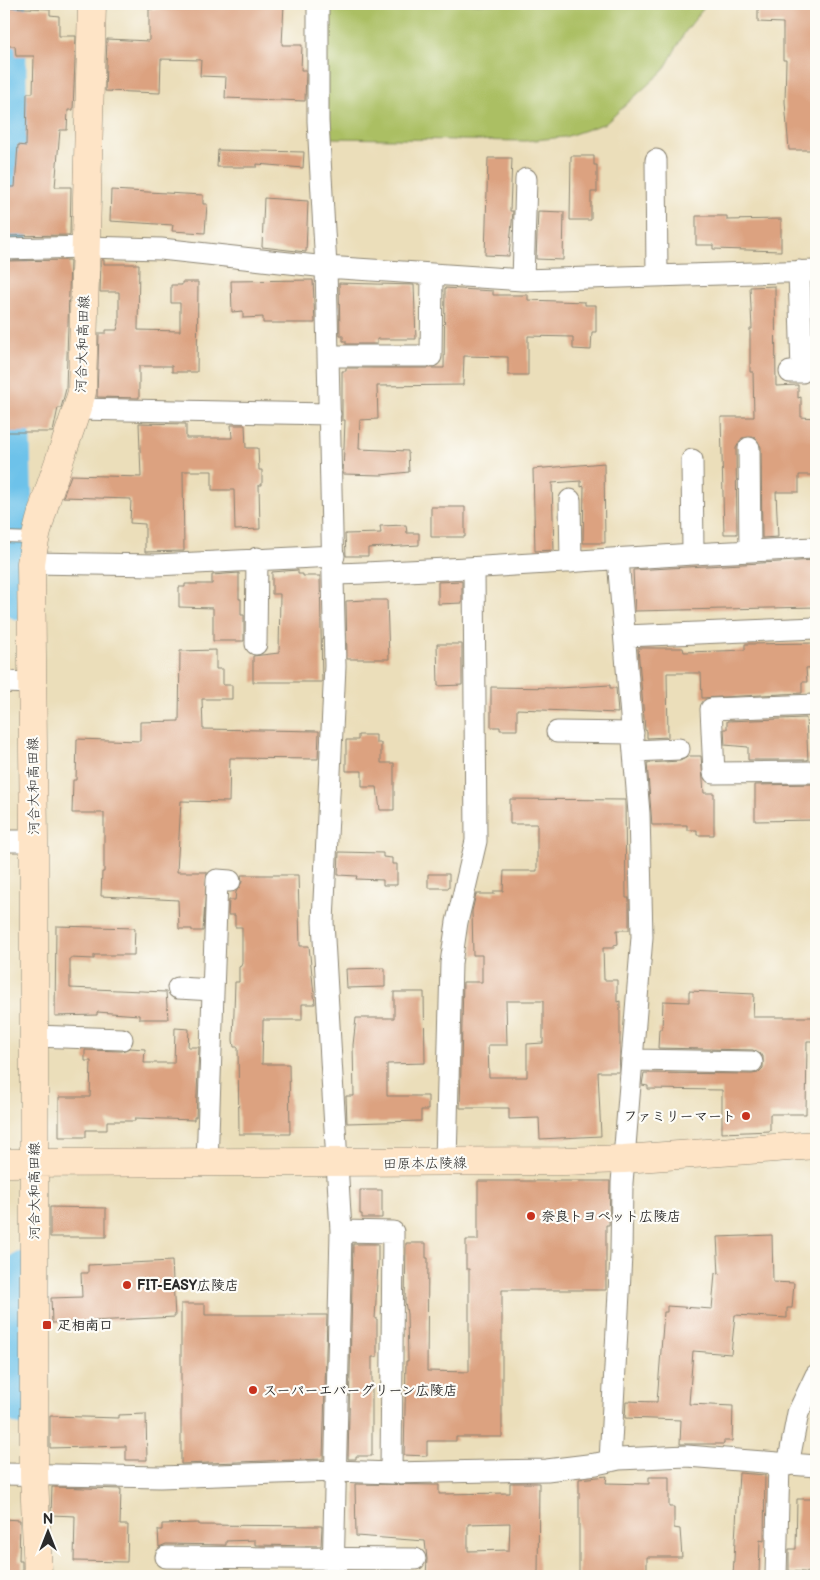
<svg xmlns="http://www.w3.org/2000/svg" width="820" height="1580" viewBox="0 0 820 1580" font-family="'Balsamiq Sans','Klee One',sans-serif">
	<rect width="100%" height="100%" fill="#fdfcf7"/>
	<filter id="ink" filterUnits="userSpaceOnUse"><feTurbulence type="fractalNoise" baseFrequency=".02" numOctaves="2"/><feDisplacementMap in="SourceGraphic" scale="10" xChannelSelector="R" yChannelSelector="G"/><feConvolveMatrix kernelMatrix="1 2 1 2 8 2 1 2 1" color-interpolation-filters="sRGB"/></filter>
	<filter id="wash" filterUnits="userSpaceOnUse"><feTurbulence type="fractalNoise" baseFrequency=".0096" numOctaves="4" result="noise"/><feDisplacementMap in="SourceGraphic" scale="20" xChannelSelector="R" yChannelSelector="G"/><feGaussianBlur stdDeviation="1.12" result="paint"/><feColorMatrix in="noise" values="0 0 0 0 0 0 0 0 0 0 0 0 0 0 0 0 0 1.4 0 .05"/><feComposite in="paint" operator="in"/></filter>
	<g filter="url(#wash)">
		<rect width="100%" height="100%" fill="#ebdeba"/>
		<path fill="#abbf63" stroke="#6b7547" d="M326 4H707L685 32 664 70 606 123 565 137 525 141 329 138 325 80Z"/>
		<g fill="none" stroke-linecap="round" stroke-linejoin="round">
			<path stroke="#6dc2ea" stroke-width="32" d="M10 4 12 282
				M13 388 19 604
				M21 1268V1409"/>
		</g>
		<g id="blocks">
			<path fill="#dca280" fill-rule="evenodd" d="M160 4H284L282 45H302L301 70H306L305 101 225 98 226 77 200 76 201 60 161 59 160 93 105 91 107 39 149 41V9H160Z
				M758 4H816V150H789L785 102 786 60H783V23L758 22Z
				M4 7 50 9V15L59 16V36H76L73 110H68L67 130H60L55 187H71L70 235 4 236V187H15L18 145 26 146 27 93H33L34 56H16L15 46H4Z
				M218 150 304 152 303 168 257 164V167H217Z
				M571 156H594V165H597V192H591V220H570Z
				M488 158H512L510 211H513L509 256 485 255Z
				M111 190 203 195V204H207L205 233 172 231 173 225 110 221Z
				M264 198 308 201 306 252 262 247Z
				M538 211 564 212 563 260 536 259Z
				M696 216H727V220L781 219V251L713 249V245H696Z
				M70 260 66 389 61 408H58L53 432H4V261Z
				M101 260H104V264H139L138 330 180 331V303H171V285H182V282H198L197 372H172V366H139V398L97 397 99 333H106V330H117L119 323V292H100Z
				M313 280 315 323H263V317L243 318V311L232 312 231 281Z
				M339 283 414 285 416 339H377V344H346V341H343V336H340Z
				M775 286 776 386 798 385V398L801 397V417L816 418V475H799V492H776L778 537 762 538 761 447 755 437 742 438 736 448 737 534H724L721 417H754L753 372H750V329H752L750 287Z
				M445 288 493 291V295H528V300L585 302V305H596V332H592L591 350 573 349V337L528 336V375H508V357L464 356 463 385 377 386 378 419 360 420 359 449 408 451 409 472 381 475 343 474 345 420H342V371H346V368H444Z
				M139 423 186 424V438H232L231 425H245L246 448H258L259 470H262V485H259L260 529 235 530 234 490H212V471H183L184 551 145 552V524L130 523 131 499 63 497 71 475 141 477Z
				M604 463 605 543H583L584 486 581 487V481L552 483 554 550 535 551 533 469Z
				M431 507H465V537H431Z
				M406 525 407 533H419V545L368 548V556H346L345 534 381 533 380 526Z
				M816 560V607L635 611 633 570Z
				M298 570V574H303V576H320L322 682H253V656L279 653 280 594H272V572Z
				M239 573V599H241V615H244V641H213V608L179 607V587H185V584H212V575Z
				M462 581V603L438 604V582Z
				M366 600H387L389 659H347L346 601Z
				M816 643V667L806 668 807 682H802V693L702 698 701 673H667L668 737 647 738V731L645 730 638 648H683L684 652 719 651 745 650V644Z
				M437 644H462V685L438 686Z
				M216 650V669H223V685H232V699H202L203 729 319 731 318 759 230 758 229 802 181 801 177 872H207L203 931H192V929H179L178 900 101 896 102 872H104V813H72L73 780H76L77 739 140 741V722L179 721 180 651Z
				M610 685V688H616L618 713 517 709V730H500V727H491V687L559 688Z
				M806 718 808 760H748V747L725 745 724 729H727V721Z
				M358 735H376V743H381V763H394V810H380L377 787H362V771H346V740H358Z
				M689 756H701L704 793H714V835H697V830H687V825H652L647 763 680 761Z
				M816 784V820L755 821V785Z
				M510 799 625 800 626 898H629V930H617L618 944 614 945V948H603L604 980H617V1002L620 1001V1051L619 1072H598L601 1136 540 1139 539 1118 509 1119V1108H460L463 982H482V955H473L472 911 476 894H494V891H503L504 871H537V824H510ZM506 1001H543V1043L527 1044V1077H489L488 1045H507Z
				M339 852 383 853V857L392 858V864H397V885H383V880L356 879 357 876 338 875Z
				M428 874H449V888H428Z
				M241 875H298L300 946H309L315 1004H302V1020H263V1025L262 1064H289L290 1134H239L238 1047H234L233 1040 235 982H239V967L241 966 242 962V927H235V915H228L229 900H235L236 892 242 882Z
				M56 926 135 928 134 955H94V959L70 958V988L166 992 168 1019H139V1015L97 1012V1015L55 1016Z
				M385 968V987L347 988 346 969Z
				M689 991 754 994 753 1017H816V1041H807L806 1114H770V1131L722 1133V1090L648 1089V1086L642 1085 644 1073 752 1074 758 1073 763 1068V1056L753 1050 658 1048 659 1029H662L663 1001 689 1002Z
				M394 992H424L425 1063 387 1064V1096H428V1110H421V1121L347 1123 346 1096H354L353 1045 356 1018H394Z
				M175 1028 189 1029 188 1047H199L196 1117H194V1120L135 1118V1121H107V1130H86V1137H59V1097H90L91 1061H85V1050L122 1051 130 1048 145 1049 144 1063H174Z
				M478 1181H610L609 1225H606V1290H502V1437H456V1441H427V1456L404 1455 406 1361H408L407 1314 405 1302 406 1243H426V1258H428L427 1371 469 1372V1269H466V1240H478Z
				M360 1190H382V1218H362V1214H360Z
				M50 1207 106 1208V1237H50Z
				M772 1235 773 1282 794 1283 792 1308H787V1318L735 1315 731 1354 693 1351 689 1404 733 1406 732 1441H724V1444H680L681 1420 625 1418 626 1401 657 1402 664 1312H667V1306L712 1309 715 1273 719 1274 717 1237Z
				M353 1244H378V1264L375 1319H377V1357H372V1456H356V1459H348Z
				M172 1261 175 1317 52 1323 51 1298 82 1297 81 1273H88V1265Z
				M181 1304H205V1315H327L323 1459 181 1464Z
				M146 1414 147 1460H126V1446L50 1448V1416L118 1418V1415Z
				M739 1473 765 1475 764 1541 760 1540 759 1576H733Z
				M607 1476 606 1483 649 1484V1477H669V1507H674V1528L680 1529 682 1557H647V1576H579V1479Z
				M510 1483H539L538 1576H426L427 1559 425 1541 356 1536 355 1484 439 1485V1494L510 1493ZM510 1523 509 1550 468 1551V1524Z
				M52 1487 121 1489 120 1525H128L127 1562 74 1561 75 1516 51 1515Z
				M797 1499H816V1573L789 1571V1549H796Z
				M4 1519 20 1520 19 1561H22V1576H4Z
				M199 1523V1525L322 1526 321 1546 255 1545V1540L226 1541V1545L166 1544 159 1547 158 1530H162V1524Z"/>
		</g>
	</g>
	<g filter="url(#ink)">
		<use href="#blocks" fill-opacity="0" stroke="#8b8472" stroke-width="1"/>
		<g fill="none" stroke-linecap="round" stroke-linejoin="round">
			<defs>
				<path id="lane" d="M4 537 34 538"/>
				<path id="street" d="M318 4V121L326 267 335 666 323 922 341 1231 333 1576
					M656 160 657 276
					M4 249 86 247 161 249 326 267 523 280 816 271
					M523 280 526 179
					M328 356H431L432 275
					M790 372H802L799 271
					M77 409 330 414
					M749 448 750 551
					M692 460 693 553
					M570 500 571 562
					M31 563 156 565 334 556
					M334 574C495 569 655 554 816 548
					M625 636 816 628
					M256 644 257 558
					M4 682 31 683
					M816 705 711 709 714 773 816 772
					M557 732 633 733
					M634 751 679 749
					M4 841H34
					M178 988 213 990
					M34 1036 122 1039
					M633 1060 752 1062
					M446 1162 451 963 457 922 476 841 474 569
					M207 1163 217 880 230 881
					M341 1231 393 1232 391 1473
					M610 1461 621 1255 622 1183 642 937 639 813 618 559
					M788 1465 798 1413 816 1375
					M4 1474 160 1477 336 1471 391 1473 547 1470 596 1464 619 1459 687 1456 816 1466
					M166 1557 415 1559
					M776 1576 779 1464"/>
				<path id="secondary" d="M4 1163 565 1161 624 1159 816 1145
					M38 1576 34 1474V841L31 563C39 505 66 449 82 392L92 4"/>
			</defs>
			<use href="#lane" stroke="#8b8472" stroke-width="12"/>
			<use href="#street" stroke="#8b8472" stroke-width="23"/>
			<use href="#secondary" stroke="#8b8472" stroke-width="29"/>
			<use href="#lane" stroke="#fff" stroke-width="10"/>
			<use href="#street" stroke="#fff" stroke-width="21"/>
			<use href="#secondary" stroke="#fee4c6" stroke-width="28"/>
		</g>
	</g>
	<g fill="#c8321e" stroke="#fdfcf7" stroke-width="2">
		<circle cx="746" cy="1116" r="5"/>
		<circle cx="531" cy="1216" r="5"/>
		<circle cx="127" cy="1285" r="5"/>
		<rect x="42" y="1320" width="10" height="10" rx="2.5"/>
		<circle cx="253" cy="1390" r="5"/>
	</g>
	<g text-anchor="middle" stroke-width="4.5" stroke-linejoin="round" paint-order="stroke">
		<g font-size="14" fill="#2b2b2b" stroke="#fdfcf7">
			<text transform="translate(82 344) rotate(-88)" y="5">河合大和高田線</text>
			<text transform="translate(33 786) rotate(-91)" y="5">河合大和高田線</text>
			<text transform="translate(425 1163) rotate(-1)" y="5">田原本広陵線</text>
			<text transform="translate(34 1191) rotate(-90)" y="5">河合大和高田線</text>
		</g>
		<g font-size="14" font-weight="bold" fill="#2b2b2b" stroke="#fdfcf7" text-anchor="start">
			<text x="736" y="1121" text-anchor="end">ファミリーマート</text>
			<text x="541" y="1221">奈良トヨペット広陵店</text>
			<text x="137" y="1290">FIT-EASY広陵店</text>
			<text x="57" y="1330">疋相南口</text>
			<text x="263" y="1395">スーパーエバーグリーン広陵店</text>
		</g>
	</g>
	<rect width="820" height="1580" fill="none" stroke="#fdfcf7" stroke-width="20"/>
	<g transform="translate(48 1532)" stroke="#fdfcf7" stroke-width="4" paint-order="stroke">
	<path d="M0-4L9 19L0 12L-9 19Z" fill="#2b2b2b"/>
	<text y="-8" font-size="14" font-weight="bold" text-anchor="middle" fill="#2b2b2b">N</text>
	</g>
</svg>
